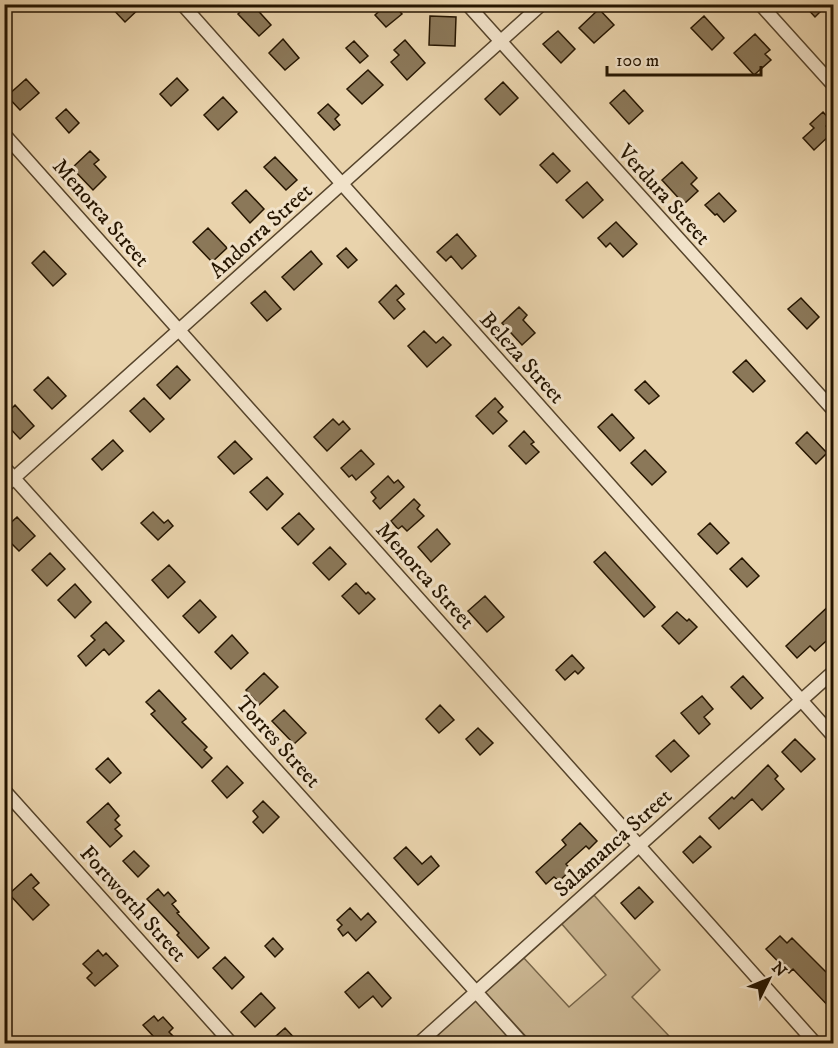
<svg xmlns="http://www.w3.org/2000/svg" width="838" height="1048" viewBox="0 0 838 1048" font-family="'IM FELL DW Pica',serif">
	<rect width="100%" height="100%" fill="#e9d3ac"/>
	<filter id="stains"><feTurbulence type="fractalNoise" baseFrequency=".00333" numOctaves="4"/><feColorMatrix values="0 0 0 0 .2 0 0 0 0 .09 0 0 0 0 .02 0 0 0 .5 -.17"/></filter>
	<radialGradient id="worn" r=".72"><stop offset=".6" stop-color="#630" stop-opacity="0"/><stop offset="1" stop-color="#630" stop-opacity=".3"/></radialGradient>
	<path fill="#c8b38f" stroke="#766448" stroke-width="1.5" d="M593 894 660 970 632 997 670 1037 661 1043H532L484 991 523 957 569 1007 606 975 561 923Z
		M475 999 514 1043 426 1044Z"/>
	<path fill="#8b7859" stroke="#251500" stroke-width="1.5" d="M108 4H144L125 22Z
		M248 4H252L271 25 259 36 238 14Z
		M387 4H393L402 14 386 27 375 15Z
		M803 4H828L815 17Z
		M599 9 614 25 594 43 579 28Z
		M430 16 456 17 455 46 429 45Z
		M704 16 724 38 712 50 691 28Z
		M558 31 575 49 561 63 543 44Z
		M755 34 770 50 765 54 771 60 754 75 734 53Z
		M283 39 299 58 285 70 269 53Z
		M405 40 425 63 407 80 391 62 399 55 394 50Z
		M354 41 368 56 360 63 346 48Z
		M368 70 383 85 362 104 347 89Z
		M177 78 188 90 171 106 160 94Z
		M26 79 39 93 20 110 7 96Z
		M503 82 518 98 500 115 485 99Z
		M624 90 643 111 629 124 610 103Z
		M223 97 237 112 218 130 204 115Z
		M328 104 339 115 335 119 340 125 334 130 318 113Z
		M66 109 79 123 69 133 56 118Z
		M823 112 831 121 826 126 832 133 814 150 803 138 814 128 810 124Z
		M90 151 99 160 94 164 106 177 93 190 72 168Z
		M553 153 570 171 557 183 540 165Z
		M275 157 297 180 286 190 264 167Z
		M682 162 697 178 691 184 698 191 684 204 662 180Z
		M587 182 603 200 583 218 566 200Z
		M246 190 264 209 250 223 232 203Z
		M719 193 736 211 724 222 717 214 715 215 705 205Z
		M616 222 637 244 623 257 610 243 606 247 598 238Z
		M208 228 227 248 212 262 193 242Z
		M457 234 476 256 462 269 451 256 446 261 437 252Z
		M346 248 357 260 348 268 337 256Z
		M44 251 66 274 53 286 32 263Z
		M311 251 322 264 294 290 282 277Z
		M396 285 404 294 397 300 405 309 394 319 379 302Z
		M265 291 281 309 267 321 251 303Z
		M801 298 819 317 807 329 788 309Z
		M519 307 527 315 523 320 535 333 522 345 502 323Z
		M424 331 436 343 443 337 451 345 427 367 408 346Z
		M746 360 765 381 753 392 733 372Z
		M177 366 190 380 170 399 157 385Z
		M48 377 66 396 52 409 34 390Z
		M645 381 659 396 649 404 635 390Z
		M144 398 164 419 150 432 130 411Z
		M495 398 503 407 498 412 507 421 493 434 476 416Z
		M15 405 34 426 20 439 4 422V416Z
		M612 414 634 438 620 451 598 427Z
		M333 419 339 425 343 421 350 429 327 451 314 437Z
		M524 431 534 442 531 444 539 452 526 464 509 446Z
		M807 432 827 453 816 464 796 443Z
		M113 440 123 451 102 470 92 459Z
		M235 441 252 459 234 474 218 457Z
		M361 450 374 464 356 480 352 475 349 477 341 468Z
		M645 450 666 472 652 485 631 463Z
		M388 476 394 483 398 480 404 487 380 509 373 501 376 498 371 492Z
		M267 477 283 494 267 510 250 492Z
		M414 499 420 505 417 509 424 516 407 531 402 526 398 529 391 521Z
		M153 512 164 523 168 520 173 526 158 540 141 523Z
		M299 513 314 529 298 545 282 528Z
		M17 517 35 536 19 551 4 536V529Z
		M710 523 729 543 717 554 698 534Z
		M437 529 450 544 431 562 418 547Z
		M330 547 346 564 329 580 313 563Z
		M605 552 655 607 644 617 594 562Z
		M50 553 65 569 47 586 32 570Z
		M742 558 759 576 747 587 730 569Z
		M169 565 185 582 168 598 152 580Z
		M356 583 366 594 368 592 375 599 359 614 342 596Z
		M75 584 91 602 75 618 58 600Z
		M485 596 504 617 487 632 468 611Z
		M200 600 216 617 199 633 183 616Z
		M834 601V634L815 651 810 646 797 658 786 646Z
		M677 612 687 621 689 619 697 627 679 644 662 626Z
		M106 622 124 641 109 655 104 649 86 666 78 656 95 640 91 636Z
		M232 635 248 653 231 669 215 652Z
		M572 655 584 668 578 674 575 671 565 680 556 670Z
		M264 673 278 687 259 705 246 690Z
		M743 676 763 698 751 709 731 687Z
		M159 690 186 719 182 722 207 747 204 750 212 758 202 768 151 714 155 711 146 702Z
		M702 696 713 709 704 717 710 724 699 734 681 713Z
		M440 705 454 720 439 733 426 719Z
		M284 710 306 733 294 744 272 721Z
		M478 728 493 743 480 755 466 739Z
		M795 739 815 759 801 772 782 752Z
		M674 740 689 756 671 772 656 756Z
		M108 758 121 773 110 783 96 769Z
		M768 765 778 776 775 779 784 789 762 810 752 799 719 829 709 818 732 797 734 799Z
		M227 766 243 783 227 798 212 781Z
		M263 801 279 817 263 833 253 822 258 817 253 811Z
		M108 803 119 816 115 820 120 825 115 829 122 836 110 847 87 822Z
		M580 823 597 841 589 849 586 846 566 864 571 870 559 881 554 877 546 884 536 872 566 845 562 840Z
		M700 836 711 847 693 863 683 852Z
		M406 847 422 864 431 856 439 866 418 885 394 858Z
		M134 851 149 866 138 877 123 861Z
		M31 874 39 883 33 888 49 905 33 920 9 894Z
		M639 887 653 902 635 919 621 903Z
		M158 889 164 896 168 892 176 901 172 904 179 912 177 913 209 948 198 958 177 935 179 933 147 899Z
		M350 908 361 920 368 913 376 922 356 941 348 932 343 936 338 929 342 925 337 920Z
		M780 936 787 943 792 938 834 980V1012L793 969 789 973 766 949Z
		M273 938 283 949 275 957 265 946Z
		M98 950 103 956 106 953 118 966 95 986 87 978 92 973 83 964Z
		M225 957 244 977 232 989 213 968Z
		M368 972 391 998 382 1007 373 996 359 1008 345 992Z
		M261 993 275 1008 255 1027 241 1012Z
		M154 1016 158 1021 163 1017 173 1028 169 1032 173 1036 165 1044H147L154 1037 143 1025Z
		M285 1028 300 1044H267Z"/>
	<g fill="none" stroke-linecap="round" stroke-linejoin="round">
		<defs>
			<path id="minor" d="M182 4 834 737
				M467 4 834 411
				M760 4 834 86
				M4 134 816 1044
				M4 467 523 1044
				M4 487 542 4
				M4 790 232 1044
				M418 1044 834 671"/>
		</defs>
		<use href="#minor" stroke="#56442b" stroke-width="15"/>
		<use href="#minor" stroke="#f1e2c9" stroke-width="12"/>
	</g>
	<g text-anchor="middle" stroke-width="6" stroke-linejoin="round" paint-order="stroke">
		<g font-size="22" fill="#251500" stroke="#f1e2c9">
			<text transform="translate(665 194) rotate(48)" y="8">Verdura Street</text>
			<text transform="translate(102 212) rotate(49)" y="8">Menorca Street</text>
			<text transform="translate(260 230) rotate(-42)" y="8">Andorra Street</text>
			<text transform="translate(523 357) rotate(48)" y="8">Beleza Street</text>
			<text transform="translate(426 575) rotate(48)" y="8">Menorca Street</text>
			<text transform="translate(279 741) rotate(48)" y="8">Torres Street</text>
			<text transform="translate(612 842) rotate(-42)" y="8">Salamanca Street</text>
			<text transform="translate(134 903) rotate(48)" y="8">Fortworth Street</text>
		</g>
	</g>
	<rect width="838" height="1048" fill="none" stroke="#e9d3ac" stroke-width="24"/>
	<rect x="6" y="6" width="826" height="1036" fill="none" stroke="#251500" stroke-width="3"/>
	<rect x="12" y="12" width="814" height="1024" fill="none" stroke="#251500" stroke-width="1.5"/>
	<g transform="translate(769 979) rotate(47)" stroke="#f1e2c9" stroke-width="4.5" paint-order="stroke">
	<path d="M0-4.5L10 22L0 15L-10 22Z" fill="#251500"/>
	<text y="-9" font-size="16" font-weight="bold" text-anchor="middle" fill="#251500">N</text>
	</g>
	<path d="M607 66v9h154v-9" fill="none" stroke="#251500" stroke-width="3"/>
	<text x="616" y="66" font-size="18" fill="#251500" stroke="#f1e2c9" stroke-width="4.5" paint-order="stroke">100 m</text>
	<rect width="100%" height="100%" filter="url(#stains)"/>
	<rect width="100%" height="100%" fill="url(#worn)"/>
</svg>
